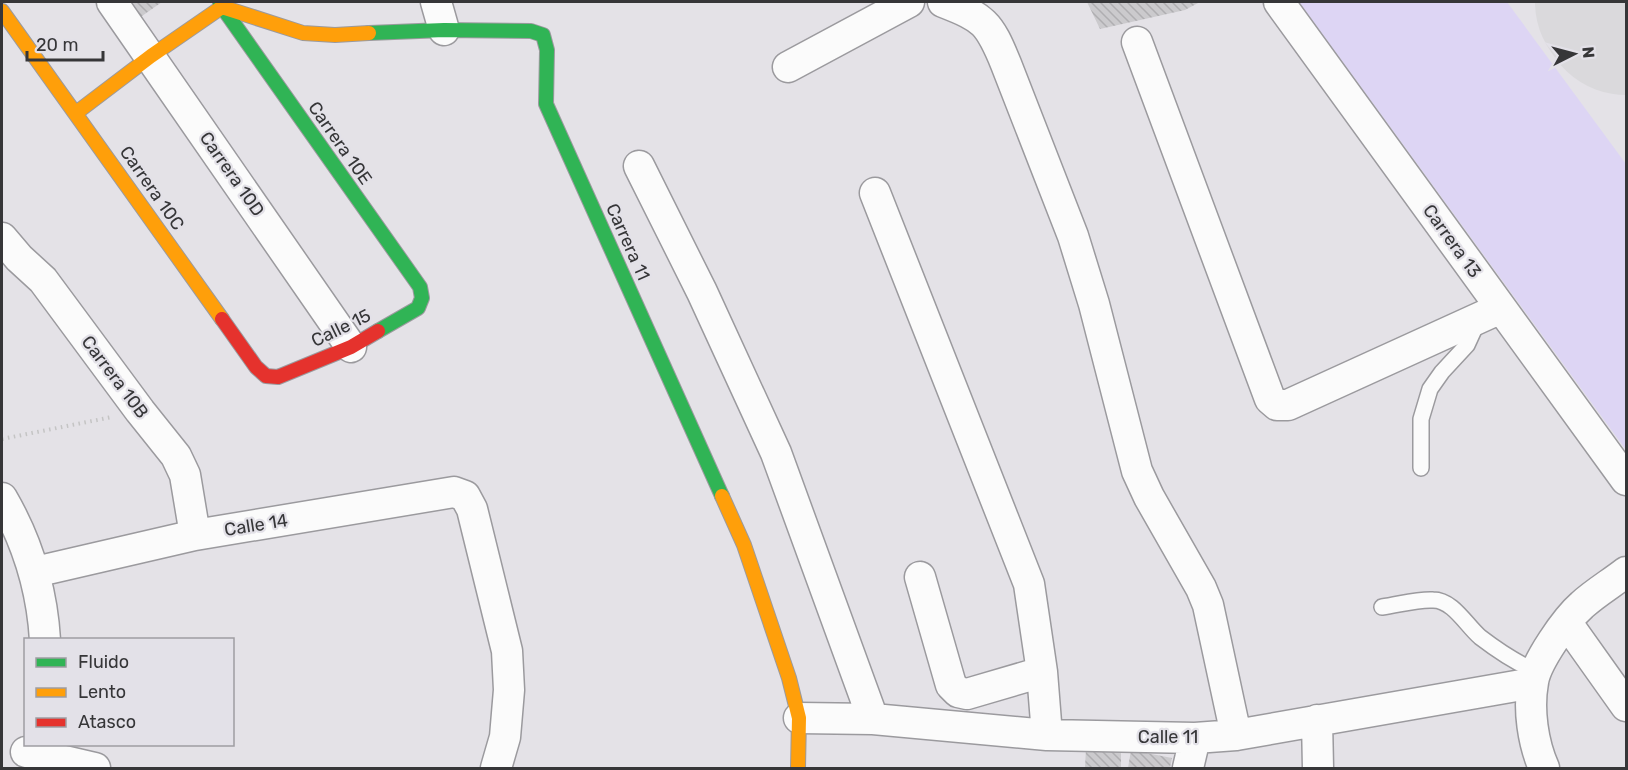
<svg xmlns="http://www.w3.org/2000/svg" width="1628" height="770" viewBox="0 0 1628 770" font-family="Rubik,sans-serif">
	<defs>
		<pattern id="building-back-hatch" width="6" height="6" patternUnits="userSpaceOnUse" patternTransform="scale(1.5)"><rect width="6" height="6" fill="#cbcacd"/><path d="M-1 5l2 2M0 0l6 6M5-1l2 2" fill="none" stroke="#afaeb1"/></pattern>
	</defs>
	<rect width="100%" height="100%" fill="#e4e2e7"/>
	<path fill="#ddd5f4" d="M1299 2H1507L1626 164V450Z"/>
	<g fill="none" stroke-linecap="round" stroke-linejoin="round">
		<path stroke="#dad9dc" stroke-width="172" d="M1621 2 1626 9"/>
	</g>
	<path fill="url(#building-back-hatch)" d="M117 2H162L132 23Z
		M1087 2H1200L1185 10 1100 29Z
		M1086 748H1121V768H1085Z
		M1131 750 1172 758 1170 768H1128Z"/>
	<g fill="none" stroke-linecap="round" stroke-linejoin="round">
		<defs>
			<path id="lane" d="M1421 468V419L1430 389 1442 372 1467 345 1478 321
				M1382 607C1398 605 1417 599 1433 600 1453 600 1466 625 1480 637 1497 650 1516 663 1536 671"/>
			<path id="street" d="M112 2 351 347
				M436 2 444 30
				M943 2C984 18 989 22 1006 64L1073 236 1094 304 1137 471 1149 497 1201 588 1208 605 1236 735
				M1279 2 1626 480
				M1137 42 1270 399 1277 405H1288L1501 308
				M788 67 909 2
				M639 166 702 292 776 453 873 719
				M875 193 1029 584 1042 672 1047 735
				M2 238 19 258 43 280 140 411 176 456 185 475 195 535
				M2 498C27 541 42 590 45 640
				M35 572 195 535 454 492 465 496 472 509 507 651 509 690 505 737 496 768
				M920 577 951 685 958 692 967 694 1042 672
				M1567 623 1626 706
				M799 718 873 719 1047 735 1195 738 1236 735 1533 683
				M1317 720 1318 768
				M26 752 95 768
				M1188 768 1195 738
				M1544 768C1533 743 1528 710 1533 682 1536 662 1566 619 1582 605 1595 593 1612 583 1626 572"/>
			<path id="fast" d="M220 4 420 287 422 298 418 308 378 331
				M369 33 444 30 531 31 543 35 547 50 546 104 722 496"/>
			<path id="slow" d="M2 11 222 319
				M76 113 151 56 222 7 303 33 335 35 369 33
				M722 496 744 545 789 678 799 718 798 768"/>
			<path id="jam" d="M222 319 256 367 266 376 278 377 351 347 378 331"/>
		</defs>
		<use href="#lane" stroke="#9b9a9e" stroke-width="18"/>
		<use href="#street" stroke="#9b9a9e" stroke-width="33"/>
		<use href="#fast" stroke="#9b9a9e" stroke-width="16"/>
		<use href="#slow" stroke="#9b9a9e" stroke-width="16"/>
		<use href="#jam" stroke="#9b9a9e" stroke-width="16"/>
		<path stroke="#c4c4c4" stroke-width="4" stroke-dasharray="1.5 4.5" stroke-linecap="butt" d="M2 439 112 417"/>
		<use href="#lane" stroke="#fbfbfb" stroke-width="15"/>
		<use href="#street" stroke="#fbfbfb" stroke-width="30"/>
		<use href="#fast" stroke="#30b455" stroke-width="14"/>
		<use href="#slow" stroke="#ff9f0a" stroke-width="14"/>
		<use href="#jam" stroke="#e5322d" stroke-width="14"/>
	</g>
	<g text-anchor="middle" stroke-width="4.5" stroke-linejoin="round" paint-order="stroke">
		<g font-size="18" fill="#363638" stroke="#e3e1e8">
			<text transform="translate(340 143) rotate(55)" y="6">Carrera 10E</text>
			<text transform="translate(232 174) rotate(55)" y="6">Carrera 10D</text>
			<text transform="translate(152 188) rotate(55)" y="6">Carrera 10C</text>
			<text transform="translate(1452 241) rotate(54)" y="6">Carrera 13</text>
			<text transform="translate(628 242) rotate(66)" y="6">Carrera 11</text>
			<text transform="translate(341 328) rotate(-26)" y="6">Calle 15</text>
			<text transform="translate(115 377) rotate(53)" y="6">Carrera 10B</text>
			<text transform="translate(256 525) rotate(-9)" y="6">Calle 14</text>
			<text x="1168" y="743">Calle 11</text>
		</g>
	</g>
	<rect width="1628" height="770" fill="none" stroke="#363638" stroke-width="6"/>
	<rect x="24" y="638" width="210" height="108" fill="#e3e1e8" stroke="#9e9da2" stroke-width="1.5"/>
	<rect x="36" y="658" width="30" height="9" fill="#30b455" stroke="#9e9da2" stroke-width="1.5"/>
	<text x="78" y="668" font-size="18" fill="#363638">Fluido</text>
	<rect x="36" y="688" width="30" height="9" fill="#ff9f0a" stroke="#9e9da2" stroke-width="1.5"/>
	<text x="78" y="698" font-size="18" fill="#363638">Lento</text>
	<rect x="36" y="718" width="30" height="9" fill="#e5322d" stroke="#9e9da2" stroke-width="1.5"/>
	<text x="78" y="728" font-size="18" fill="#363638">Atasco</text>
	<g transform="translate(1574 54) rotate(84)" stroke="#e3e1e8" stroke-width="4.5" paint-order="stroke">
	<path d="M0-4.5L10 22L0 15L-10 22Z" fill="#363638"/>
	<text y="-9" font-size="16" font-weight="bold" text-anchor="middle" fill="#363638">N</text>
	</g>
	<path d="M27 51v9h76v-9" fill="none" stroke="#363638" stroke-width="3"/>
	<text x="36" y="51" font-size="18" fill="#363638" stroke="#e3e1e8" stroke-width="4.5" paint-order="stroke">20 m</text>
</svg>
